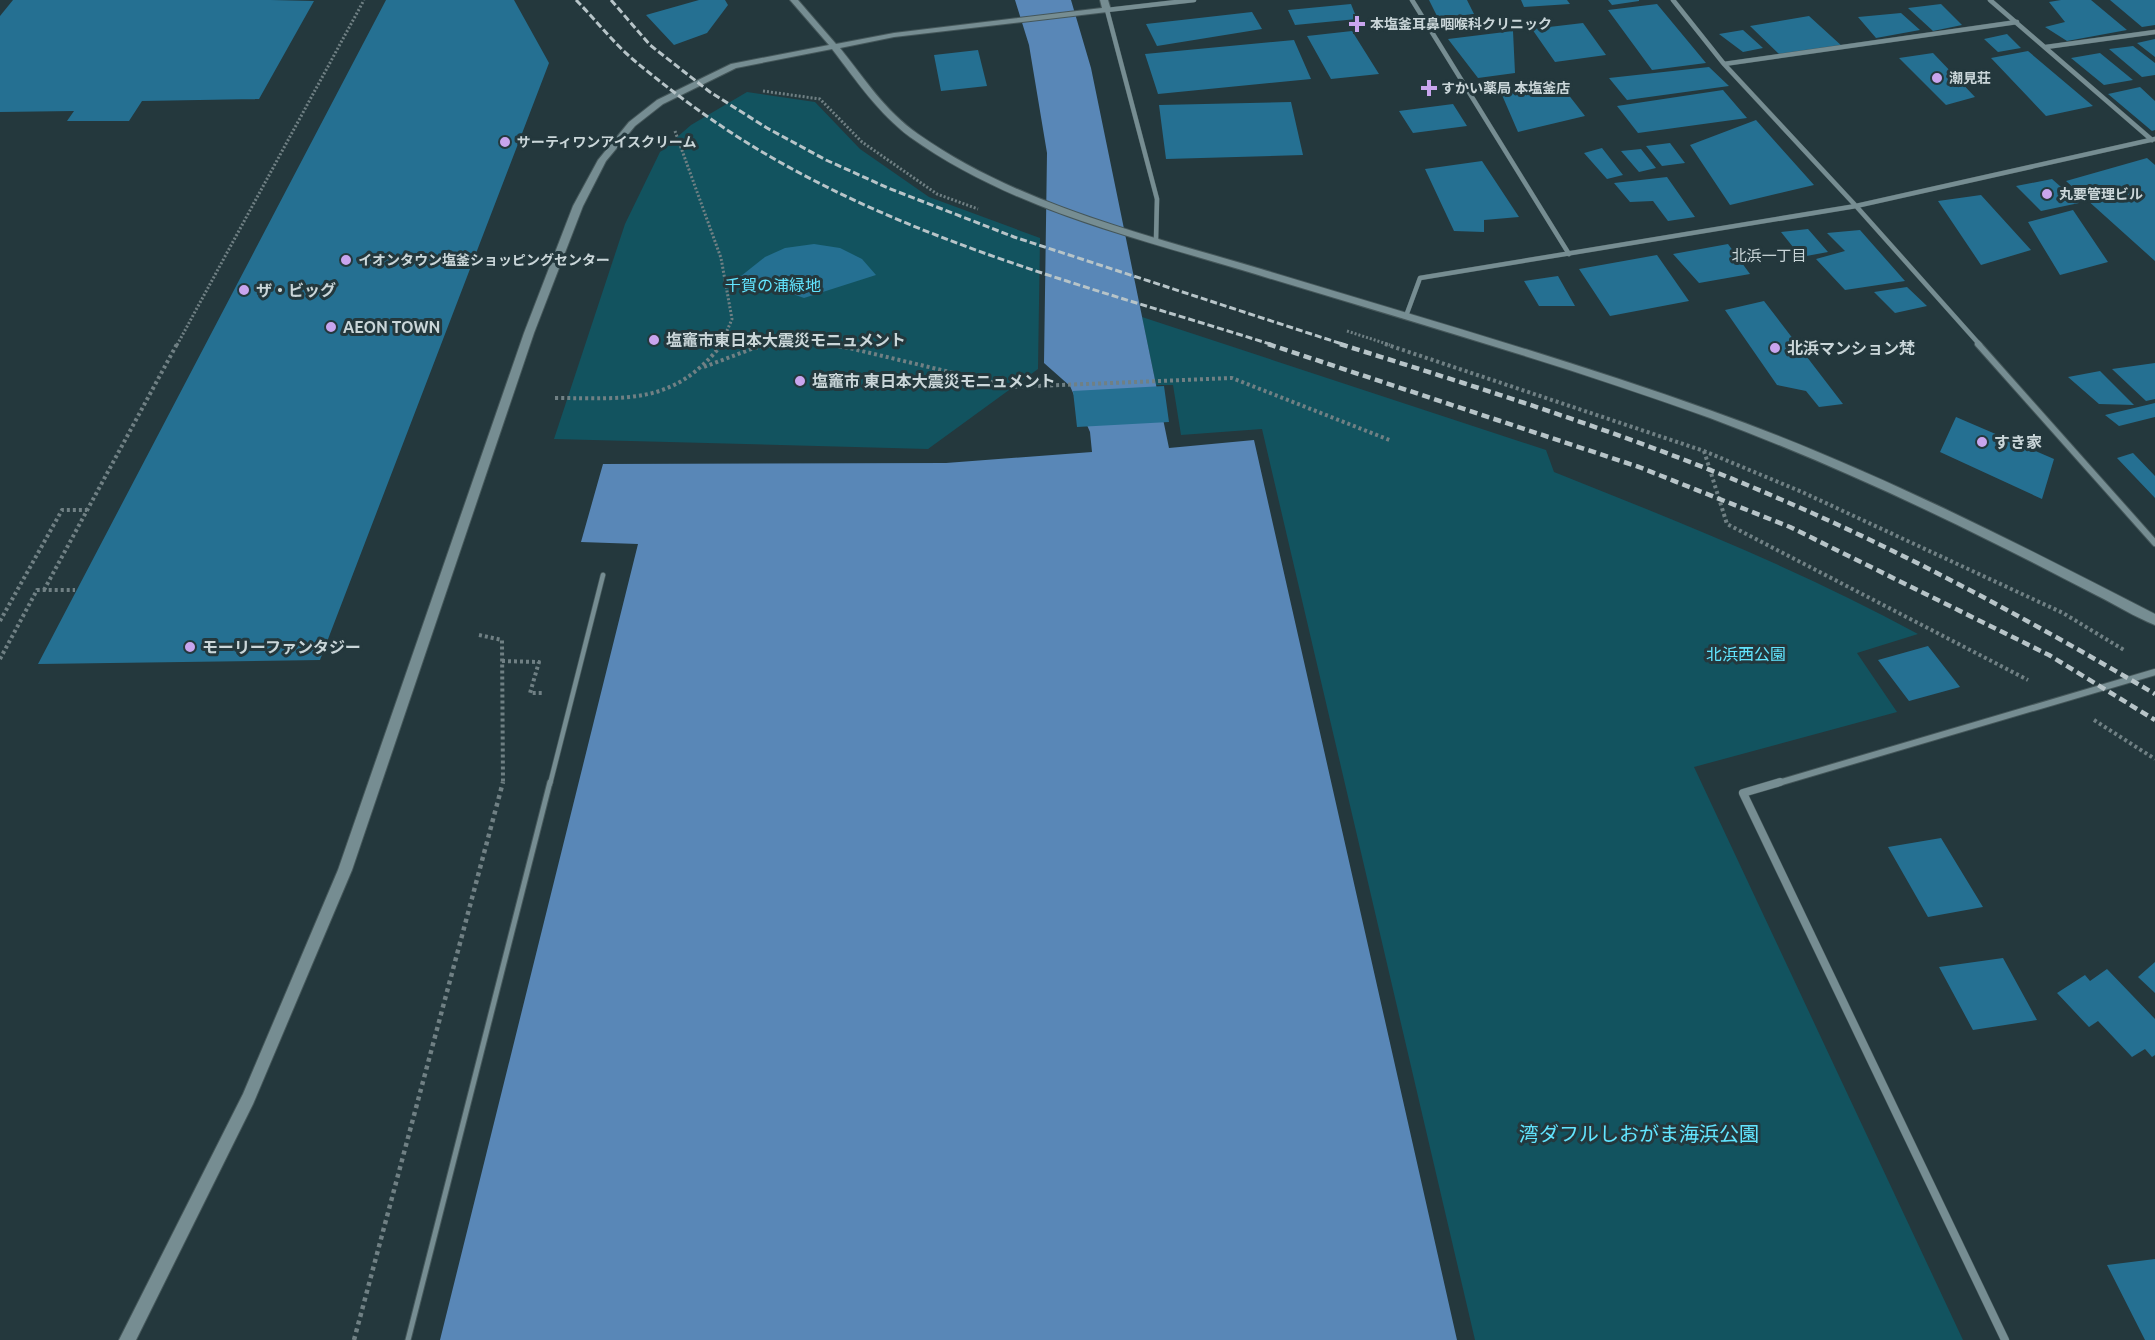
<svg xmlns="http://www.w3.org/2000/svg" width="2155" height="1340" viewBox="0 0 2155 1340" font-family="Ubuntu,'Noto Sans JP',sans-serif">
	<rect width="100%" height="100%" fill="#24383d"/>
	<path fill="#12535f" d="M747 92 815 102 860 149 929 197 1040 238 1038 369 928 449 554 439 625 224 660 152 691 125Z
		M1142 317 1546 450 1554 472C1677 521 1801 570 1918 634L1857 653 1897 712 1694 767 1963 1340H1475L1262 429 1181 435 1173 385H1156Z"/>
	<path fill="#5987b7" d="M1015 0H1071L1091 68 1169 448 1254 440 1457 1340H440L638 544 581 542 603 464 946 463 1092 452 1090 432 1070 386 1044 363 1047 153 1029 45Z"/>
	<path fill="#257092" d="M13 0H271L314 1 259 99 142 101 129 121H67L74 111 0 112V16Z
		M386 0H514L549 63 320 660 38 664Z
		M699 0H725L728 5 707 33 674 45 646 15Z
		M1429 0H1467L1474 14 1438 18Z
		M1521 0H1567L1570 4 1524 7Z
		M1608 0H1639V1L1612 5Z
		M2061 0H2091L2127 30 2067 41 2045 27 2065 22 2049 2Z
		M2110 0H2155V25L2142 27Z
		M1351 4 1357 19 1295 25 1288 10Z
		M1657 4 1706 63 1652 70 1608 10Z
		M1941 4 1962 25 1933 31 1908 8Z
		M1252 12 1262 29 1157 46 1146 24Z
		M1901 13 1920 30 1876 38 1858 17Z
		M1809 16 1843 47 1781 56 1750 26Z
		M1583 23 1606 55 1555 62 1532 29Z
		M1743 30 1763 48 1743 52 1719 34Z
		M1352 31 1379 74 1331 79 1307 36Z
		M1513 31 1515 73 1478 78 1448 39Z
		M2007 34 2021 48 1998 52 1984 39Z
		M2155 39V57L2137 43Z
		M1294 40 1311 79 1158 94 1145 54Z
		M2133 46 2155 63V75L2142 77 2109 49Z
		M978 50 987 86 941 91 934 55Z
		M2028 51 2093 106 2046 116 1991 58Z
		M1933 53 1975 97 1946 105 1899 58Z
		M2100 53 2133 80 2104 85 2071 58Z
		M1709 67 1729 86 1627 100 1609 78Z
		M1557 80 1585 116 1518 132 1502 95Z
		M2140 87 2155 101V130L2152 131 2108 94Z
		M1723 90 1747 118 1638 133 1617 106Z
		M1291 102 1303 155 1166 159 1159 105Z
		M1453 104 1467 126 1413 133 1399 111Z
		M1756 120 1814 185 1730 205 1690 145Z
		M1670 143 1685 163 1662 166 1646 146Z
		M1602 148 1623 175 1607 179 1584 153Z
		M1641 149 1656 168 1639 172 1621 151Z
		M2147 158 2155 165V261L2066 181Z
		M1482 161 1519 217 1484 220V232L1454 231 1425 169Z
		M1667 177 1695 217 1668 221 1653 201 1630 202 1614 183Z
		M2052 179 2079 203 2041 211 2016 186Z
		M1981 195 2031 250 1981 265 1938 201Z
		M2073 210 2108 262 2060 275 2028 222Z
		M1808 229 1828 252 1801 257 1781 232Z
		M1860 230 1905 281 1845 290 1816 259 1845 251 1827 233Z
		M814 244 840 248 862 259 876 275 804 298 741 276 765 257 785 248Z
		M1728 244 1750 274 1699 283 1673 254Z
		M1657 255 1689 301 1610 316 1579 269Z
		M1558 276 1575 306H1539L1524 281Z
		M1907 287 1927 306 1895 313 1874 292Z
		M1764 301 1843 404 1819 407 1806 391 1777 385 1725 310Z
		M2155 363V399L2146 401 2112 369Z
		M2100 371 2134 405 2099 404 2068 377Z
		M1164 386 1169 422 1077 427 1073 391Z
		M2155 403V417L2119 426 2105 415Z
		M1956 417 2054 459 2042 499 1940 452Z
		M2133 453 2155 476V498L2117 458Z
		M1928 646 1960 687 1909 701 1878 660Z
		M1941 838 1983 907 1928 917 1888 847Z
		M2003 958 2037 1020 1973 1030 1939 967Z
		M2155 962V993L2138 977Z
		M2107 969 2155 1019V1055L2152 1057 2145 1049 2132 1057 2098 1021 2089 1027 2057 993 2085 975 2090 981Z
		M2155 1259V1340H2145L2107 1265Z"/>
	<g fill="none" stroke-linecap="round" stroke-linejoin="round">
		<defs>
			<path id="lane-far1" d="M550 784 603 575"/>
			<path id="lane" d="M408 1340 550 782"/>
			<path id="street-far2" d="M1412 0 1569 254
				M1673 0 1724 64 1856 206 1980 345
				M1990 0 2152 140
				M2046 47 2155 32
				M1724 64 2017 22
				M1156 240 1157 199 1107 10 1194 0
				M1406 316 1420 278 1856 206 2155 139"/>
			<path id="street-far1" d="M1978 344 2155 543
				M1775 784 2155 672"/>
			<path id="street" d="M1780 782 1743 793 2005 1340"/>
			<path id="secondary" d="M790 0H798L836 44 894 33 1102 8 1100 0H1108L1111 10 1107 12 894 37 840 48C864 78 885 111 918 134 1019 205 1144 234 1261 269 1412 315 1564 358 1712 411 1865 465 2011 540 2155 614V625C2135 617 2116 605 2096 595 2061 577 2027 559 1992 542 1900 496 1806 454 1710 418 1556 362 1398 318 1242 270 1128 236 1008 207 910 137 878 113 856 80 832 49L736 68 663 104 635 126 606 161 583 206 534 333 352 870 253 1104 136 1340H119L243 1094 338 870 524 333 573 206 598 160 629 122 657 100 731 64 829 45Z"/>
		</defs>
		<use href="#lane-far1" stroke="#45575a" stroke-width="6"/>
		<use href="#lane" stroke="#45575a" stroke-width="7"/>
		<use href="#street-far2" stroke="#45575a" stroke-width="5"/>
		<use href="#street-far1" stroke="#45575a" stroke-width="8"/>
		<use href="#street" stroke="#45575a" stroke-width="9"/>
		<use href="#secondary" stroke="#45575a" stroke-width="2"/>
		<path stroke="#708084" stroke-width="3" stroke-dasharray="2 2" stroke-linecap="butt" d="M763 91 820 99 862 142 937 194 978 209
			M675 131 721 258 732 319 721 345
			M1347 331 1390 345
			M177 345 364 0
			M771 345 801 341 831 345"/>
		<path stroke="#708084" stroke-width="4" stroke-dasharray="3 3" stroke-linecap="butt" d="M821 344 849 348 1013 387 1232 378 1392 441
			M1385 344 1704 451 1802 492 2063 613 2124 650
			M704 367 754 348 781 344
			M555 398C627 398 673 406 722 344
			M1704 451 1727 524 2028 680
			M44 590 177 344
			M0 621 62 510H87
			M479 635 502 640 503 784
			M0 659 37 590H75
			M502 661 539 662 530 693H544
			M2094 720 2155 759"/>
		<path stroke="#708084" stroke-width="4.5" stroke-dasharray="4 4" stroke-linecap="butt" d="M354 1340 503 782"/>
		<use href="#lane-far1" stroke="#768d92" stroke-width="4.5"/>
		<use href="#lane" stroke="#768d92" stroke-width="5"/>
		<use href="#street-far2" stroke="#768d92" stroke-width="4.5"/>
		<use href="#street-far1" stroke="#768d92" stroke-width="6"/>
		<use href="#street" stroke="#768d92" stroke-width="8"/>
		<use href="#secondary" fill="#768d92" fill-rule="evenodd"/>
		<path stroke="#b7c4c8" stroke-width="3" stroke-dasharray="7 3" stroke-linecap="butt" d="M576 0C596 20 614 44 636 62 682 100 732 136 785 165 936 249 1109 293 1273 345
			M611 0 650 45 710 92 767 128 826 160 888 188 1014 237 1345 345"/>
		<path stroke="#b7c4c8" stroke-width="4.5" stroke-dasharray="8 4.5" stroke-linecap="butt" d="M1268 344 1639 467 1790 527 2049 655 2155 720
			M1340 344C1486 390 1632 435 1773 496 1905 552 2031 621 2155 694"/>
	</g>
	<g fill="#c9a5ee" stroke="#24383d" stroke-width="2">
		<path d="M1354 15h6v6h6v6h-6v6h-6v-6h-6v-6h6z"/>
		<circle cx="1937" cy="78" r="6"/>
		<path d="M1426 79h6v6h6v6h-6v6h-6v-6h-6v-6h6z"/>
		<circle cx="505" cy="142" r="6"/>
		<circle cx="2047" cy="194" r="6"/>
		<circle cx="346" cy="260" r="6"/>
		<circle cx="244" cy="290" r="6"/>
		<circle cx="331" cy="327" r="6"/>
		<circle cx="654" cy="340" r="6"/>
		<circle cx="1775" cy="348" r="6"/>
		<circle cx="800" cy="381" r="6"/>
		<circle cx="1982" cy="442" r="6"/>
		<circle cx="190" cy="647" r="6"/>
	</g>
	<g text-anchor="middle" stroke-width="6" stroke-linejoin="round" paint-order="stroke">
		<g font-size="14" font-weight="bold" fill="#cad6d9" stroke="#24383d" text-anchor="start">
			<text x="1370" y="29">本塩釜耳鼻咽喉科クリニック</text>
			<text x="1949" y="83">潮見荘</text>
			<text x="1441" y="93">すかい薬局 本塩釜店</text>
			<text x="517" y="147">サーティワンアイスクリーム</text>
			<text x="2059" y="199">丸要管理ビル</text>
			<text x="358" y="265">イオンタウン塩釜ショッピングセンター</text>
		</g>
		<g font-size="15" fill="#cad6d9" stroke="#24383d">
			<text x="1769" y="261">北浜一丁目</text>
		</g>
		<g font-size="16" fill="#62e5ff" stroke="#24383d">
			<text x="773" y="291">千賀の浦緑地</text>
			<text x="1746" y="660">北浜西公園</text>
		</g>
		<g font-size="16" font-weight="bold" fill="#cad6d9" stroke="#24383d" text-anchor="start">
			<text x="256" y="296">ザ・ビッグ</text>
			<text x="343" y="333">AEON TOWN</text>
			<text x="666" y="346">塩竈市東日本大震災モニュメント</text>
			<text x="1787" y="354">北浜マンション梵</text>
			<text x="812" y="387">塩竈市 東日本大震災モニュメント</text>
			<text x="1994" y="448">すき家</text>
			<text x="202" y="653">モーリーファンタジー</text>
		</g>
		<g font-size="20" fill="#62e5ff" stroke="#24383d">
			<text x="1639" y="1141">湾ダフルしおがま海浜公園</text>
		</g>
	</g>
</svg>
